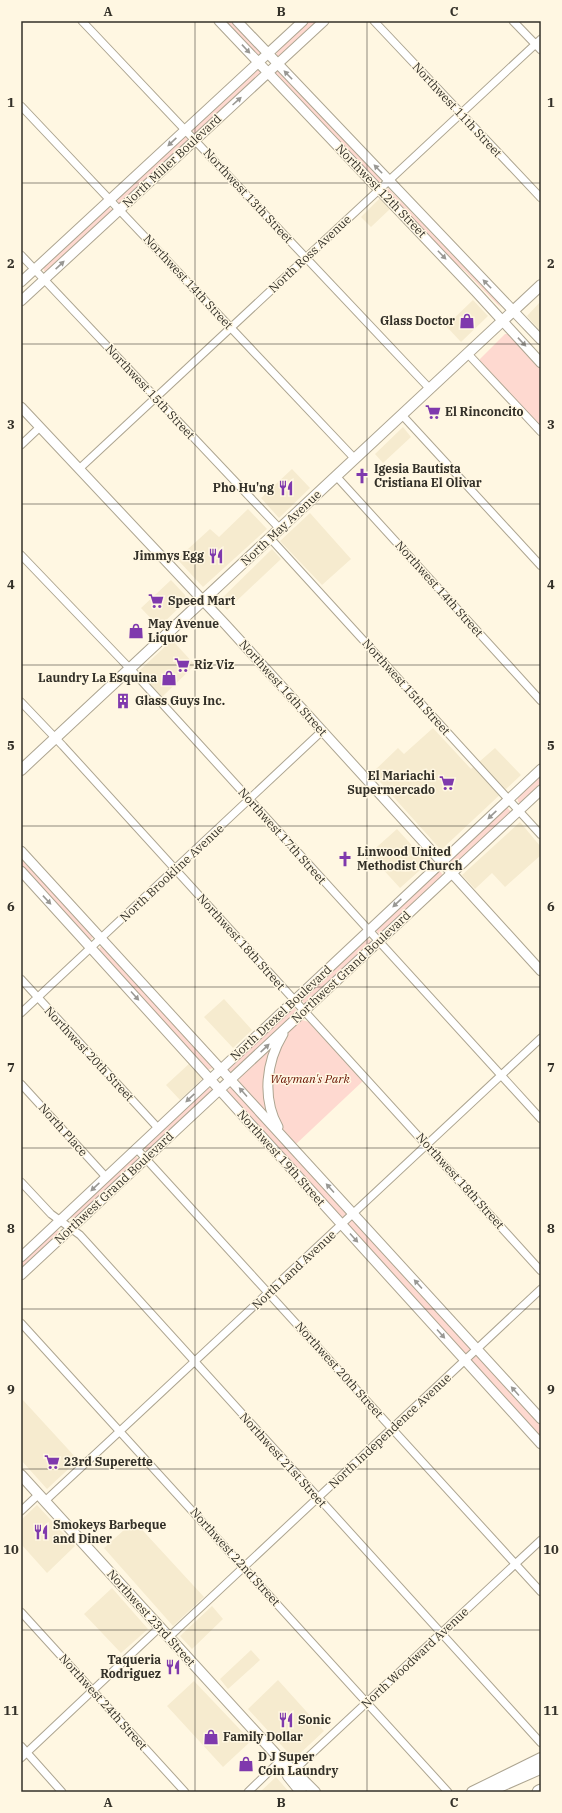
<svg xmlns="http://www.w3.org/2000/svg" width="562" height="1813" viewBox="0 0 562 1813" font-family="'IBM Plex Serif',serif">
	<rect width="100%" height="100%" fill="#fff7e2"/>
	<path fill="#f6ebcf" d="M380 198 390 209 371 227 361 217Z
		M473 300 488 316 461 342 446 326Z
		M541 301V332L527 316Z
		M403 427 411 437 383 463 375 454Z
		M292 469 310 488 279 518 261 498Z
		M248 509 267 529 203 587 177 559 210 529 219 537Z
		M310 513 351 559 322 585 280 541Z
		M272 549 281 559 227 610 219 601Z
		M171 580 185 595V602L159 627 141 608Z
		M172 640 195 665 162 697 139 671Z
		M433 728 471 769 495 748 521 775 441 850 372 773 398 748 404 754Z
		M520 822 541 847V855L505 887 492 873 475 889 462 875Z
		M397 829 428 863 400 888 369 854Z
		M224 999 252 1030 233 1048 204 1017Z
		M190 1063 203 1078 180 1100 166 1085Z
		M22 1399 78 1460 47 1489 21 1460Z
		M37 1505 75 1546 47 1573 21 1544V1520Z
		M134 1521 204 1597 173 1626 104 1548Z
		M112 1588 148 1629 121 1653 84 1614Z
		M212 1606 223 1619 192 1649 180 1636Z
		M251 1650 260 1660 228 1689 220 1679Z
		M278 1680 324 1731 294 1759 248 1709Z
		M194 1681 251 1741 223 1767 167 1706Z
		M276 1777 289 1792H260Z"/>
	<path fill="#fed9d0" d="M224 21H232L260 51 261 54 257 55Z
		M308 21H320L279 57 277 56 276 50Z
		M257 69 260 71 261 75 197 133H194L192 129Z
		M278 70 381 178 380 182H377L275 73Z
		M184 136 188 138 187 142 121 203H118L117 198Z
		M388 188 497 301 501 308 466 272 447 256 386 192Z
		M108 207 113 210 46 272 44 271 43 267Z
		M505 334H509L541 368V427L480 361V359Z
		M541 774V786L521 803 518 802 517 796Z
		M507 807 511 812 455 865 452 864 450 860 451 858Z
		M21 855 93 936 92 939 89 940 21 867Z
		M438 871 441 872 443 876 381 934H378L376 929Z
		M367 939 370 940 371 943 306 1004 303 1002 302 998Z
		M104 946 213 1067 211 1069 207 1070 99 951 100 947Z
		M292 1007 295 1008 297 1012 233 1072 229 1071 228 1068Z
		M302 1020 309 1022 363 1081 295 1145 280 1125 272 1098V1071L285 1037 290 1030Z
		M271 1047H272L270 1116 240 1084 239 1080 241 1075Z
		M208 1087 212 1090 148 1151H146L144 1147Z
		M231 1087 348 1214 343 1218H340L228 1095 227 1091Z
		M136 1156 139 1160 74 1220 71 1218 70 1217Z
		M352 1219 471 1346 470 1350 466 1353H463L348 1226V1223Z
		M55 1230 59 1231V1233L21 1270V1262Z
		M476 1354 541 1423V1438L471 1362 472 1358Z"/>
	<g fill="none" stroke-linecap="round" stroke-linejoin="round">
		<defs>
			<path id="minor" d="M82 21 430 389
				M374 21 541 198
				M513 21 541 50
				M21 106 355 459
				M21 255 280 529
				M468 354 541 432
				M402 415 541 566
				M21 445 40 427
				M79 469 541 39
				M336 476 541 701
				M270 538 541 835
				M21 555 137 676 541 1119
				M21 702 63 746 541 1271
				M21 979 158 1128
				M21 1013 322 731
				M21 1084 106 1177
				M136 1148 541 1592
				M21 1182 51 1214 80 1235 541 1743
				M21 1323 448 1792
				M45 1501 541 1038
				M21 1511 39 1494
				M21 1612 185 1792
				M169 1637 541 1289
				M21 1746 62 1792
				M21 1758 160 1627
				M291 1773 541 1540
				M248 1792 281 1760"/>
			<path id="tertiary" d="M219 21 476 292 541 363
				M237 21 541 340
				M21 282 303 21
				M21 301 324 21
				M21 407 225 624 541 971
				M21 851 541 1419
				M21 871 541 1444
				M278 1127C262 1098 266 1062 283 1034
				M21 1257 541 769
				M21 1275 541 790"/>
			<path id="secondary" d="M21 770 541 285
				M21 1475 281 1760 294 1771 315 1792
				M282 1762 288 1776 301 1792
				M472 1792 541 1758"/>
			<path id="motorway" d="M484 1792 541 1767
				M539 1792 541 1791"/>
		</defs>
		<use href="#minor" stroke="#ada591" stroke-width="9"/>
		<use href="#tertiary" stroke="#ada591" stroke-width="11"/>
		<use href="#secondary" stroke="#ada591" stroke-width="12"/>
		<use href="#motorway" stroke="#ada591" stroke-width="15"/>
		<use href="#minor" stroke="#fff" stroke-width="7"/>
		<use href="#tertiary" stroke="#fff" stroke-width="9"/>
		<use href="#secondary" stroke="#fff" stroke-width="10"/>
		<use href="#motorway" stroke="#fff" stroke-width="13"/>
	</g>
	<defs><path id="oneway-solid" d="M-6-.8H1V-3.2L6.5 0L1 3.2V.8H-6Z"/></defs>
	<g fill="#999894">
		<use href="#oneway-solid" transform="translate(246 49) rotate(47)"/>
		<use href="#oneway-solid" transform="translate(288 75) rotate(-134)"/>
		<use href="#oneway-solid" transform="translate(237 101) rotate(-42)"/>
		<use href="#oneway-solid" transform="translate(172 142) rotate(137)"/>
		<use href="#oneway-solid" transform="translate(378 169) rotate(-134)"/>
		<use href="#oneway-solid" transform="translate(442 255) rotate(46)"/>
		<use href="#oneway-solid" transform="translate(60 265) rotate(-43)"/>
		<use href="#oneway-solid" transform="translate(487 284) rotate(-134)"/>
		<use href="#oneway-solid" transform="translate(522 342) rotate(47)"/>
		<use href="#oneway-solid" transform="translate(492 815) rotate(137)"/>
		<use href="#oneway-solid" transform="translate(47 900) rotate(47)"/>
		<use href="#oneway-solid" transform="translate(397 903) rotate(137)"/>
		<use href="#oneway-solid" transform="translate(135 996) rotate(48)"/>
		<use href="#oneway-solid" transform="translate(265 1048) rotate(-43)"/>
		<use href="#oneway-solid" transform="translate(243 1092) rotate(-132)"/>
		<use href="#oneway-solid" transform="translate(190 1098) rotate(137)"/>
		<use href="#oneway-solid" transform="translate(95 1187) rotate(137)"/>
		<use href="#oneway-solid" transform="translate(330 1188) rotate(-132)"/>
		<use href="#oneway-solid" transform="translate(354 1238) rotate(48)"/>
		<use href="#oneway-solid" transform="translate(418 1284) rotate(-132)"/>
		<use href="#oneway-solid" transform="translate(441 1334) rotate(48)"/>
		<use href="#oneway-solid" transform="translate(515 1391) rotate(-132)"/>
	</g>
	<path fill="none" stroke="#333028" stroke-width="1" stroke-opacity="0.55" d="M195 21V1792M367 21V1792M21 183H541M21 344H541M21 504H541M21 665H541M21 826H541M21 987H541M21 1148H541M21 1309H541M21 1469H541M21 1630H541"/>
	<defs>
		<symbol id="shop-bare" viewBox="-9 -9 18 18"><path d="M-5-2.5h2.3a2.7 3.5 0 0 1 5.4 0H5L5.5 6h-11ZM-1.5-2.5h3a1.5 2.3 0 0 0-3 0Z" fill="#7f39ad" stroke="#fff7e2" stroke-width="2.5" paint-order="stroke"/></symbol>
		<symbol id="supermarket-bare" viewBox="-9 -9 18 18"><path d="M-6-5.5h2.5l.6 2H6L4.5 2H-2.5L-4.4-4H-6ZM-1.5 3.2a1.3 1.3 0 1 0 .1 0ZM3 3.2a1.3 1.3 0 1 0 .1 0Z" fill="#7f39ad" stroke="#fff7e2" stroke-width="2.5" paint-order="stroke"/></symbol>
		<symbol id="church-bare" viewBox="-9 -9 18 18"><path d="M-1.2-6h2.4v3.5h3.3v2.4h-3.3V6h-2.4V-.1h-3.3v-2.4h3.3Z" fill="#7f39ad" stroke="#fff7e2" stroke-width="2.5" paint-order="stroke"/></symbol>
		<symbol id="restaurant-bare" viewBox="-9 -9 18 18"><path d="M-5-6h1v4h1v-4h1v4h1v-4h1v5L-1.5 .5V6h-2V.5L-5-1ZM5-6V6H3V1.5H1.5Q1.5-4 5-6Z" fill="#7f39ad" stroke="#fff7e2" stroke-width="2.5" paint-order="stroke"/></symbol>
		<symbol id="building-bare" viewBox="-9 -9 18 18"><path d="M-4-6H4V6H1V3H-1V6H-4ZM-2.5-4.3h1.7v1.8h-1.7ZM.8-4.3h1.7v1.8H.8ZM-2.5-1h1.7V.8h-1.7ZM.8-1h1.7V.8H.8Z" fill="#7f39ad" stroke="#fff7e2" stroke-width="2.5" paint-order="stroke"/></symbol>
	</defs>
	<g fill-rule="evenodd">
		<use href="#shop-bare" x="456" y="310" width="22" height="22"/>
		<use href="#supermarket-bare" x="422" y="401" width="22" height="22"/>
		<use href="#church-bare" x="351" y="465" width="22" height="22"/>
		<use href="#restaurant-bare" x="275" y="477" width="22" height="22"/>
		<use href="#restaurant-bare" x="205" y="545" width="22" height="22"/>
		<use href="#supermarket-bare" x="145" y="590" width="22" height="22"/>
		<use href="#shop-bare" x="125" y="620" width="22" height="22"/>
		<use href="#supermarket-bare" x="171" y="654" width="22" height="22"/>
		<use href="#shop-bare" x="158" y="667" width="22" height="22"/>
		<use href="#building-bare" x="112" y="690" width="22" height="22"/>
		<use href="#supermarket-bare" x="436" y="772" width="22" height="22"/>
		<use href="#church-bare" x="334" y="848" width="22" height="22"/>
		<use href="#supermarket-bare" x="41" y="1451" width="22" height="22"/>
		<use href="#restaurant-bare" x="30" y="1521" width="22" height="22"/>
		<use href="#restaurant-bare" x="162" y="1656" width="22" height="22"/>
		<use href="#restaurant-bare" x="275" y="1709" width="22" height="22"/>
		<use href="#shop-bare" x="200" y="1726" width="22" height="22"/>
		<use href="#shop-bare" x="235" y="1753" width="22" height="22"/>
	</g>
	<g text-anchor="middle" stroke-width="3" stroke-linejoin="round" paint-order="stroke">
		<g font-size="12" fill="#333028" stroke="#fff7e2">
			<text transform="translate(457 110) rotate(47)" y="4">Northwest 11th Street</text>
			<text transform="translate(172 161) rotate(-43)" y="4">North Miller Boulevard</text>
			<text transform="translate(381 191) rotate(46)" y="4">Northwest 12th Street</text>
			<text transform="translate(248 196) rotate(47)" y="4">Northwest 13th Street</text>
			<text transform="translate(310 254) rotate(-43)" y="4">North Ross Avenue</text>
			<text transform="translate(188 282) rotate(47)" y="4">Northwest 14th Street</text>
			<text transform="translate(150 392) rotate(47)" y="4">Northwest 15th Street</text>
			<text transform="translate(281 528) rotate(-43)" y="4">North May Avenue</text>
			<text transform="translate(439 589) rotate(48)" y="4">Northwest 14th Street</text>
			<text transform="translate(406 687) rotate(48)" y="4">Northwest 15th Street</text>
			<text transform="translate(283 688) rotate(48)" y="4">Northwest 16th Street</text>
			<text transform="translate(282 836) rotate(48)" y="4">Northwest 17th Street</text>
			<text transform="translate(172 873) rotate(-43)" y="4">North Brookline Avenue</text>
			<text transform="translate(241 942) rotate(48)" y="4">Northwest 18th Street</text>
			<text transform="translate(351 967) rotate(-43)" y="4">Northwest Grand Boulevard</text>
			<text transform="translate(281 1013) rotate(-43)" y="4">North Drexel Boulevard</text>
			<text transform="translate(89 1054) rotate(47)" y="4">Northwest 20th Street</text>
			<text transform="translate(63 1130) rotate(48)" y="4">North Place</text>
			<text transform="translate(281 1158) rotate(48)" y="4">Northwest 19th Street</text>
			<text transform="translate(460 1181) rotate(48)" y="4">Northwest 18th Street</text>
			<text transform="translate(114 1188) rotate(-43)" y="4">Northwest Grand Boulevard</text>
			<text transform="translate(294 1270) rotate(-43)" y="4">North Land Avenue</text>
			<text transform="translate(339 1370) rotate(48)" y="4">Northwest 20th Street</text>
			<text transform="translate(390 1431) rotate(-43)" y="4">North Independence Avenue</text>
			<text transform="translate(283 1460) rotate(48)" y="4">Northwest 21st Street</text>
			<text transform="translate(235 1557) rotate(48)" y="4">Northwest 22nd Street</text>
			<text transform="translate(151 1618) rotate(48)" y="4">Northwest 23rd Street</text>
			<text transform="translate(415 1658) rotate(-43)" y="4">North Woodward Avenue</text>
			<text transform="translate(103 1702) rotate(48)" y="4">Northwest 24th Street</text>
		</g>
		<g font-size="12" font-weight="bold" fill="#333028" stroke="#fff7e2" text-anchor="start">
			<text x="455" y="325" text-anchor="end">Glass Doctor</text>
			<text x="445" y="416">El Rinconcito</text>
			<text x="374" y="473">Igesia Bautista<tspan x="374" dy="14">Cristiana El Olivar</tspan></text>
			<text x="274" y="492" text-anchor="end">Pho Hu'ng</text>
			<text x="204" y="560" text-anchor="end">Jimmys Egg</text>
			<text x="168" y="605">Speed Mart</text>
			<text x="148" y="628">May Avenue<tspan x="148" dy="14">Liquor</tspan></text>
			<text x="194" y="669">Riz Viz</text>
			<text x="157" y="682" text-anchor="end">Laundry La Esquina</text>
			<text x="135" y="705">Glass Guys Inc.</text>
			<text x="435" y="780" text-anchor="end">El Mariachi<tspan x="435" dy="14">Supermercado</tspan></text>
			<text x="357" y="856">Linwood United<tspan x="357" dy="14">Methodist Church</tspan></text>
			<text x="64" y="1466">23rd Superette</text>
			<text x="53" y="1529">Smokeys Barbeque<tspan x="53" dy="14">and Diner</tspan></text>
			<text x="161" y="1664" text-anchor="end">Taqueria<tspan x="161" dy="14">Rodriguez</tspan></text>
			<text x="298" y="1724">Sonic</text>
			<text x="223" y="1741">Family Dollar</text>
			<text x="258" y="1761">D J Super<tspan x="258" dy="14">Coin Laundry</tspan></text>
		</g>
		<g font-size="12" font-style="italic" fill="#691200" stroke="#fff7e2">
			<text x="310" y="1083">Wayman's Park</text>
		</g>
	</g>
	<rect width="562" height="1813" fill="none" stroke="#fff7e2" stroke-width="44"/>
	<rect x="22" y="22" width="518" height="1769" fill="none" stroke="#333028" stroke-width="1.5"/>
	<g font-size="13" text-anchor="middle" font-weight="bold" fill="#333028">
		<text x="108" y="16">A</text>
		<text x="281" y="16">B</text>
		<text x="454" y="16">C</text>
		<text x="11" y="107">1</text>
		<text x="551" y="107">1</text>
		<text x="11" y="268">2</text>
		<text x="551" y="268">2</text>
		<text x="11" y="429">3</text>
		<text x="551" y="429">3</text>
		<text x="11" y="589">4</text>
		<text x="551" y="589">4</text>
		<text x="11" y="750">5</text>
		<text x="551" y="750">5</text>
		<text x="11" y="911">6</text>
		<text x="551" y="911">6</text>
		<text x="11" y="1072">7</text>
		<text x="551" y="1072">7</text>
		<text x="11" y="1233">8</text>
		<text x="551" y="1233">8</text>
		<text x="11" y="1394">9</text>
		<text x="551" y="1394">9</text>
		<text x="11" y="1554">10</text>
		<text x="551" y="1554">10</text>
		<text x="11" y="1715">11</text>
		<text x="551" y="1715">11</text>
		<text x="108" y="1807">A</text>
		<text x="281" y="1807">B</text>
		<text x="454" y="1807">C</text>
	</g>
</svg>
